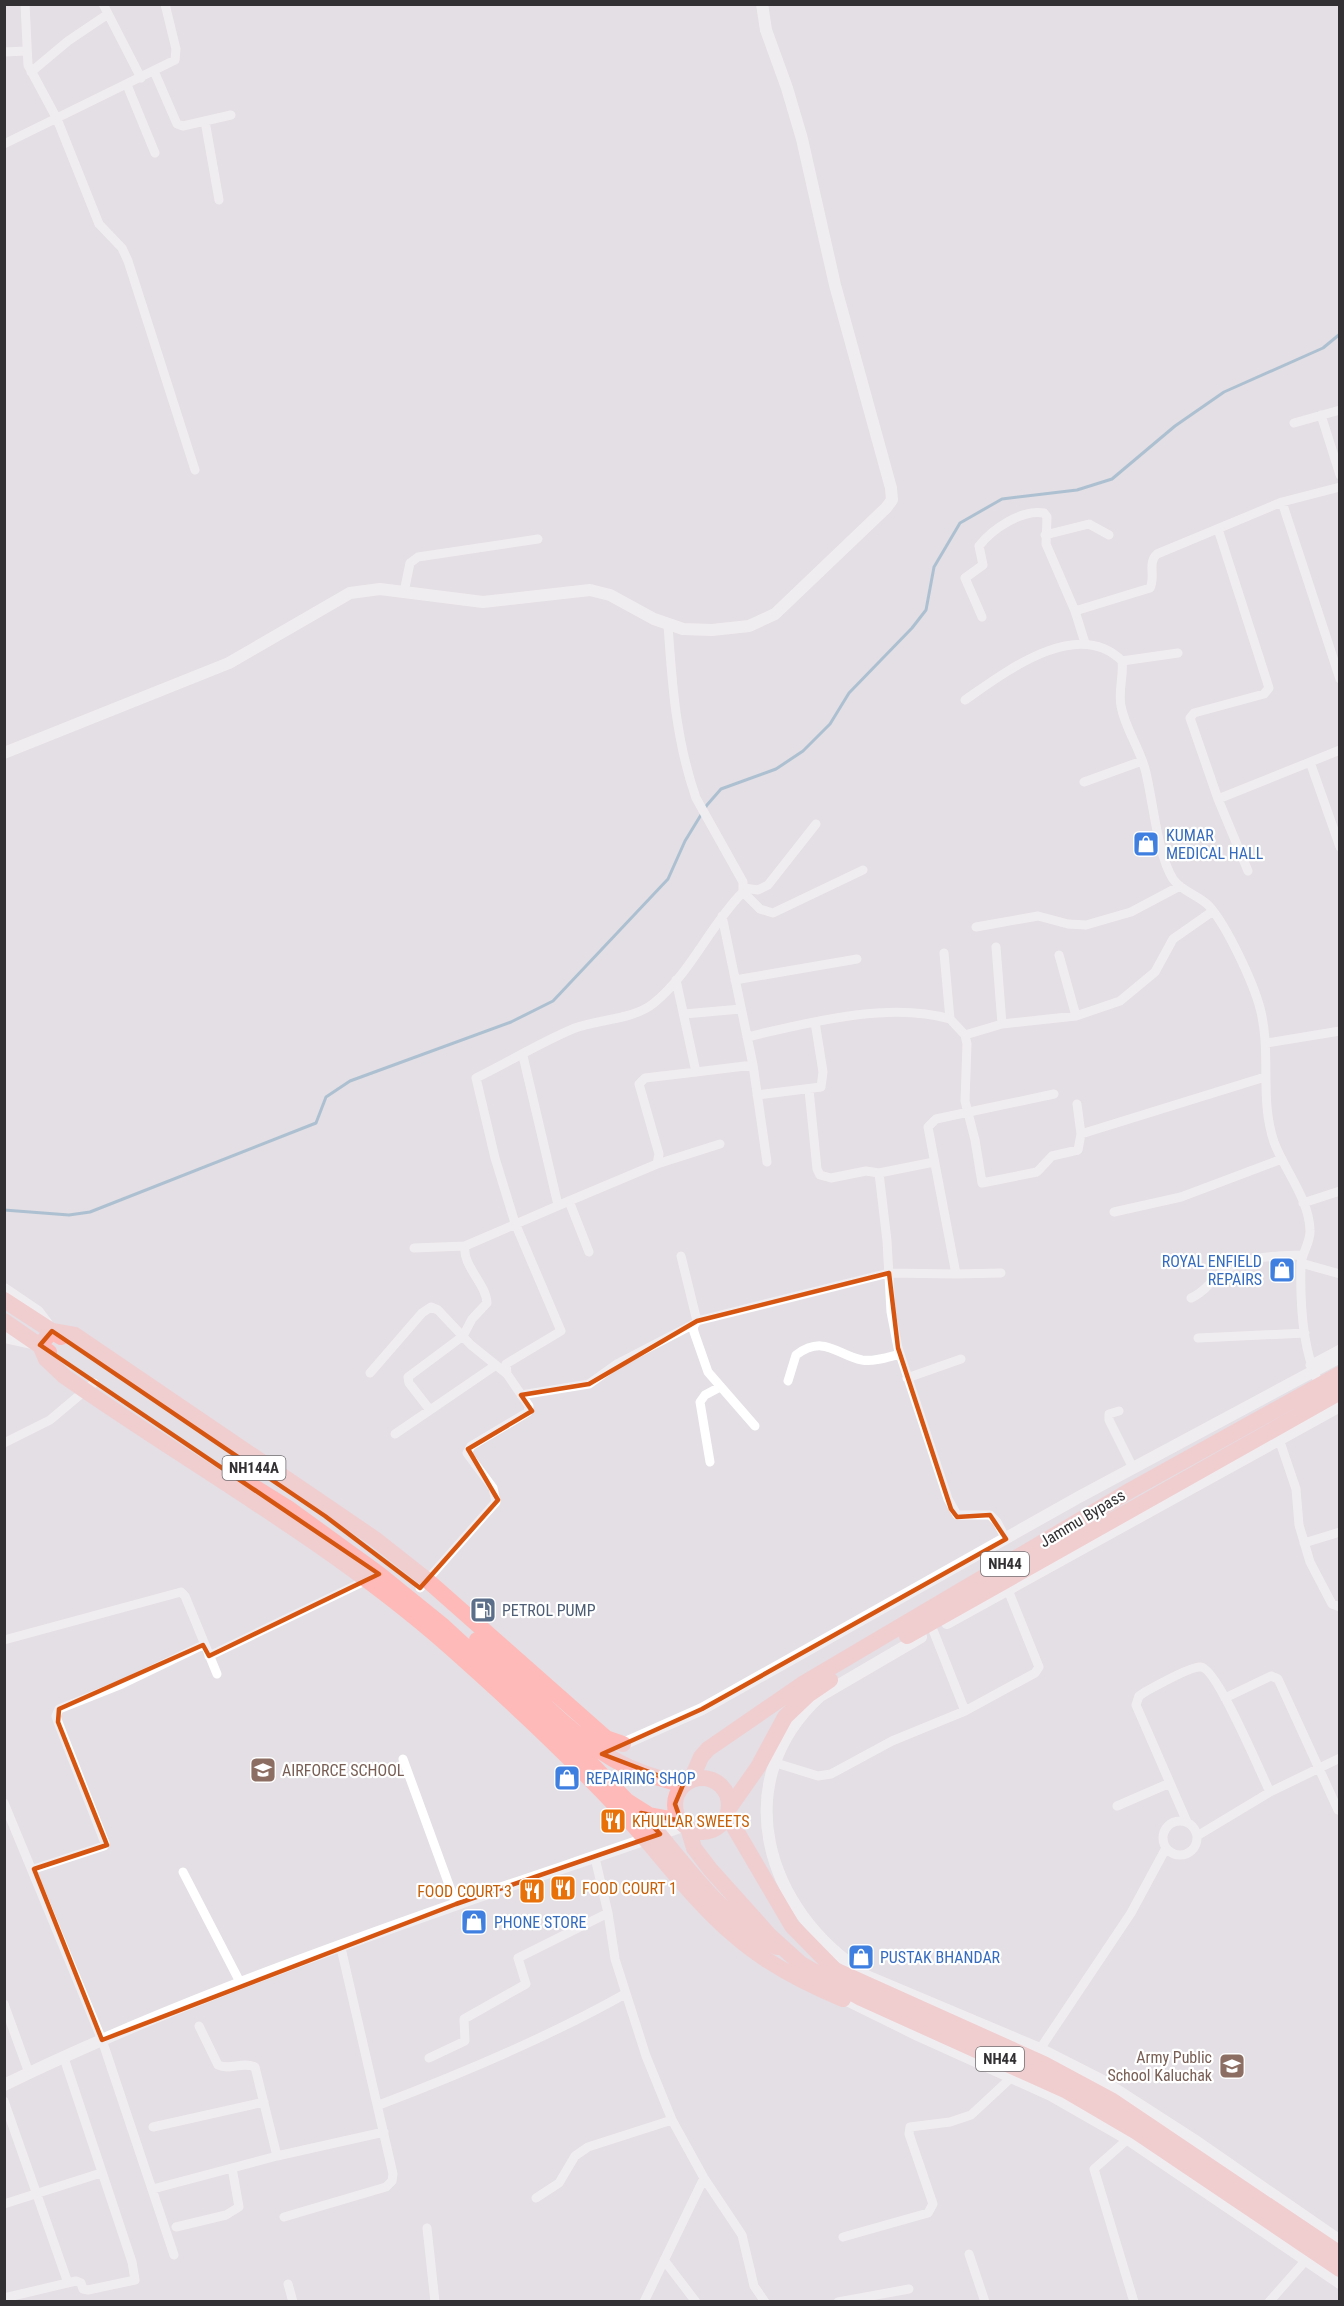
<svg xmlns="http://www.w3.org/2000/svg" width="1344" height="2306" viewBox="0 0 1344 2306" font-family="'Roboto Condensed',sans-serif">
	<rect width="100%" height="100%" fill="#e3dfe4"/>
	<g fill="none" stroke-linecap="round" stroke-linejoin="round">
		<path stroke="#6a9cba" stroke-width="3" d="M4 1210 69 1215 90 1212 316 1123 326 1097 350 1081 511 1022 553 1001 668 879 685 841 707 805 721 789 776 769 803 751 830 724 849 693 912 628 926 610 934 567 960 523 1002 499 1077 490 1112 479 1175 426 1224 392 1323 348 1340 334"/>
		<path stroke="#fff" stroke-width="9" d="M25 4 28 65 57 119 99 224 122 248 128 261 195 470
			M103 4 141 78
			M4 52 26 51
			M154 71 177 124 183 126 231 115
			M31 72 68 41 108 14
			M127 85 155 153
			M205 121 219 200
			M4 144 175 60 176 49 165 4
			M1321 415 1340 475
			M1294 423 1340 410
			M1282 502 1340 679
			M1218 529 1269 688 1264 694 1194 713 1190 718 1218 799
			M1045 535 1089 524 1109 535
			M404 592 410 563 418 557 538 539
			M1075 611 1150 588C1156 577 1147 563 1157 554L1282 502 1340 487
			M982 617 965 578 983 565 979 546C992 529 1022 509 1044 513L1047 517 1046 544 1075 611 1085 643
			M1122 661 1178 653
			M965 700C1004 673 1077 616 1122 661 1124 675 1118 691 1121 706 1125 728 1139 747 1145 769 1153 799 1157 854 1173 879 1182 892 1199 895 1209 906 1227 926 1253 982 1260 1008 1272 1053 1259 1098 1274 1142 1285 1171 1309 1199 1310 1230 1311 1242 1301 1254 1301 1265 1300 1301 1302 1344 1316 1377
			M1310 762 1340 847
			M1084 782 1142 761
			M1248 871 1218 799 1340 750
			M744 888 758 890 768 885 816 824
			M743 892 760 909 773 913 863 870
			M976 927 1038 916 1068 924 1086 925 1131 912 1180 886
			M996 947 1002 1024
			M944 953 950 1019 965 1035 967 1044 965 1101 975 1140 982 1183 1037 1172 1052 1156 1078 1150 1081 1134 1077 1104
			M1059 955 1076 1016
			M676 980 696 1072 753 1065 722 916
			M735 980 857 959
			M684 1014 741 1009
			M965 1035 1002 1024 1076 1016 1120 1001 1155 972 1173 939 1213 911
			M747 1037C807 1023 889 1001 950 1019
			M1267 1043 1340 1031
			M523 1056 558 1205
			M753 1065 767 1162
			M809 1090 817 1169 820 1175 831 1178 866 1171 879 1173 934 1162
			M757 1095 821 1087 823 1072 815 1022
			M1081 1134 1265 1077
			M657 1164 720 1144
			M879 1173 887 1241 891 1312 898 1348 948 1499 957 1515H990L997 1522 1006 1539
			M1303 1203 1340 1191
			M1114 1212 1181 1197 1282 1159
			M414 1248 465 1246
			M589 1252 569 1201 657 1164 659 1154 639 1084 645 1078 696 1072
			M681 1256 697 1321
			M1301 1263 1340 1274
			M1001 1273 956 1274 928 1127 936 1119 1054 1094
			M1191 1298C1205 1292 1209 1283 1220 1274 1243 1255 1275 1256 1303 1255
			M1198 1338 1305 1333
			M1310 1365 1340 1349
			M370 1373 422 1313 431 1307 438 1310 471 1345 507 1374
			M907 1378 961 1359
			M788 1381 796 1355C824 1334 837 1355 862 1360 874 1362 888 1357 900 1354
			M521 1395 589 1384 617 1364 694 1324
			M430 1410 409 1383 408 1377 463 1336 472 1319 487 1303C486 1283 462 1266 465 1246L569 1201
			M1119 1411 1109 1414V1420L1133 1468
			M755 1426 708 1372 694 1332 693 1327 697 1321 889 1273 956 1274
			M395 1434 496 1365
			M1279 1439 1296 1489 1299 1525 1310 1562 1332 1604 1340 1607
			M4 1443 50 1420 94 1383
			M710 1462 700 1402 705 1395 720 1387
			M1304 1543 1340 1532
			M420 1588 496 1502 493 1488 467 1453 471 1446 528 1412 529 1406 507 1374 506 1364 561 1331 515 1223 495 1158 476 1078C509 1062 541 1042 575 1028 599 1019 633 1020 654 1003 691 973 710 925 743 892V882L696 798C676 741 672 684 668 625
			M933 1630 965 1711
			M4 1640 181 1592 185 1596 217 1674
			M209 1656 369 1579
			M1225 1698 1271 1676 1278 1679 1338 1810
			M403 1759 456 1904
			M776 1763 818 1776 831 1774 892 1741 965 1711 1035 1673 1039 1667 1008 1590
			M4 1803 102 2040 174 2255
			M1117 1806 1170 1783
			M1163 1838a17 17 0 1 1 34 0a17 17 0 1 1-34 0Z
			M1187 1822 1136 1705 1139 1696 1145 1692C1156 1686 1190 1666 1201 1667 1217 1668 1261 1774 1270 1792
			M1197 1836 1270 1792 1340 1758
			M595 1858 608 1913 615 1959 646 2056 672 2120 704 2178 742 2235 754 2286 765 2302
			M34 1869 104 1846 105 1843 58 1722 56 1716 59 1709 122 1684 203 1645
			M183 1872 241 1984
			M4 2004 29 2073
			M199 2026 218 2065C230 2071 242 2061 255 2067L277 2156
			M1040 2049 1131 1913 1166 1848
			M429 2058 465 2041 464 2019 526 1984 518 1958 608 1913
			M4 2101 68 2283
			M379 2105C463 2073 547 2038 625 1994
			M153 2127 264 2102
			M1128 2139 1094 2169 1134 2302
			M153 2189 277 2156 384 2132
			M536 2198 559 2183 575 2156 588 2147 672 2120
			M4 2204 101 2173
			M284 2217 386 2187 392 2181 393 2174 341 1948
			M176 2227 226 2215 239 2207 232 2168
			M427 2228 435 2302
			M843 2237 928 2213 933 2204 909 2134 910 2127 950 2122 971 2115 1013 2076
			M969 2254 985 2302
			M664 2260 696 2302
			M288 2284 293 2302
			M4 2298 76 2281 81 2283 83 2289 88 2290 135 2280 132 2262 64 2058
			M644 2302 704 2178
			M838 2302 909 2289
			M1269 2302 1306 2260"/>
		<path stroke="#fff" stroke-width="12" d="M4 753 229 663 350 593 380 589 483 602 590 590 610 595 654 619 683 629 712 630 749 626 775 614 886 508 892 500 891 488 835 285 802 139 787 88 766 30 762 4
			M4 1289 38 1312 47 1324
			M4 1337 36 1344
			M947 1623 1340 1406
			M623 1744 702 1709 1079 1497 1340 1357
			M857 1972 1040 2049 1101 2080 1194 2140 1340 2241
			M864 1973C766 1911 726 1782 820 1696L921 1637
			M837 1995 918 2035 1051 2095 1128 2139 1340 2283
			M4 2085C150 2014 304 1958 457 1904 532 1877 609 1853 685 1825"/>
		<path stroke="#febab8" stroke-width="16" d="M4 1300 61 1337
			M4 1321 49 1352
			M243 1480 288 1508 379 1574 442 1625 579 1751 627 1801 649 1815 681 1821
			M907 1636 1340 1392
			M477 1640C521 1680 562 1729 613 1759 635 1772 660 1778 683 1785
			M623 1744 606 1738 427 1580 375 1539 75 1335 52 1331 40 1345 46 1359 64 1376C191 1465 327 1540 444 1642 503 1694 562 1749 616 1806 656 1848 690 1898 735 1936 767 1964 804 1983 843 1999
			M675 1805a27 27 0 1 1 54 0a27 27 0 1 1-54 0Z
			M691 1780 701 1757 708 1749 801 1685 1131 1490 1340 1374
			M730 1807 758 1767 785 1717 808 1695 830 1680
			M639 1810C678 1855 724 1923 777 1947
			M727 1815 792 1926 835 1970 1044 2064 1111 2100 1340 2254
			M688 1828 694 1848 710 1869 770 1936 801 1964 861 1998 1067 2091 1137 2132 1340 2269"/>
	</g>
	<path d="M0 0H1344V2306H0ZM889 1273 898 1348 951 1509 957 1517 990 1515 1006 1539 702 1709 602 1754 683 1785 675 1804 681 1821 641 1813 660 1834 456 1904 102 2040 34 1869 107 1845 58 1722 59 1709 203 1645 209 1656 379 1574 40 1345 52 1331 325 1516 420 1588 498 1500 468 1449 532 1411 521 1395 589 1384 697 1321Z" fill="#e3dfe4" fill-opacity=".55" fill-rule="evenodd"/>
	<path fill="none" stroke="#d65510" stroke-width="4.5" stroke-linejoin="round" d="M889 1273 898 1348 951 1509 957 1517 990 1515 1006 1539 702 1709 602 1754 683 1785 675 1804 681 1821 641 1813 660 1834 456 1904 102 2040 34 1869 107 1845 58 1722 59 1709 203 1645 209 1656 379 1574 40 1345 52 1331 325 1516 420 1588 498 1500 468 1449 532 1411 521 1395 589 1384 697 1321Z"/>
	<defs>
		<symbol id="shop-square" viewBox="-11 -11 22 22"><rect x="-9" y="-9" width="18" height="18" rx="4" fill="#3f7fe0" stroke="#fff"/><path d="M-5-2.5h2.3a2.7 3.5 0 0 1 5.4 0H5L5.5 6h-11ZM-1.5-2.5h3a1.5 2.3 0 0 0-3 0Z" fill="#fff"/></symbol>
		<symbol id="fuel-square" viewBox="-11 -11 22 22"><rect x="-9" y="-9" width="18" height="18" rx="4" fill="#5c6f8a" stroke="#fff"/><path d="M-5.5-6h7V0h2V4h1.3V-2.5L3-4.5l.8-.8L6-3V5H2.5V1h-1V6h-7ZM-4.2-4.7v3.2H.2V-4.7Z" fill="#fff"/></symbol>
		<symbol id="school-square" viewBox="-11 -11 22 22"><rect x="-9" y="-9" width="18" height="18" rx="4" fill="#8d6e63" stroke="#fff"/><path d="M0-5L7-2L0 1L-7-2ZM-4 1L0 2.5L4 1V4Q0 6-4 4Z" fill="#fff"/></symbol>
		<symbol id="restaurant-square" viewBox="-11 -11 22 22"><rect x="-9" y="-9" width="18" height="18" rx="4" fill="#e8710a" stroke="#fff"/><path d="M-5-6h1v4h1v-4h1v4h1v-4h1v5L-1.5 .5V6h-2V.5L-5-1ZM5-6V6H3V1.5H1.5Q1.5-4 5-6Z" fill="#fff"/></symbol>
	</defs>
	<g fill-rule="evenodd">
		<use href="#shop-square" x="1131" y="829" width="30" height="30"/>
		<use href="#shop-square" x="1267" y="1255" width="30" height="30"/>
		<use href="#fuel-square" x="468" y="1595" width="30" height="30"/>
		<use href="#school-square" x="248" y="1755" width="30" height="30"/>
		<use href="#shop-square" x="552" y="1763" width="30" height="30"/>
		<use href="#restaurant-square" x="598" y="1806" width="30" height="30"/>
		<use href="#restaurant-square" x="548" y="1873" width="30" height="30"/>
		<use href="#restaurant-square" x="517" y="1876" width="30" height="30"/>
		<use href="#shop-square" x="459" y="1907" width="30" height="30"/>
		<use href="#shop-square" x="846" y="1942" width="30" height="30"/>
		<use href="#school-square" x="1217" y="2051" width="30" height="30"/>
	</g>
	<g text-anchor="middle" stroke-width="4.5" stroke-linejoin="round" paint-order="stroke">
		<g fill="#fff" stroke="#706e70" stroke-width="1.5">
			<rect x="222.5" y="1456" width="63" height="24" rx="4.5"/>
			<rect x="981" y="1552" width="48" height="24" rx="4.5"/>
			<rect x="976" y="2047" width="48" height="24" rx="4.5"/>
		</g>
		<g font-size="15" font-weight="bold" fill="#323032">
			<text x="254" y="1473">NH144A</text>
			<text x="1005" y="1569">NH44</text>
			<text x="1000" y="2064">NH44</text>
		</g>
		<g font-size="16" fill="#366cbe" stroke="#fff" text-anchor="start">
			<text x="1166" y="841">KUMAR<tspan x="1166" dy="18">MEDICAL HALL</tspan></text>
			<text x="1262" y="1267" text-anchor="end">ROYAL ENFIELD<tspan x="1262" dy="18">REPAIRS</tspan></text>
			<text x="586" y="1784">REPAIRING SHOP</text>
			<text x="494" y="1928">PHONE STORE</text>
			<text x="880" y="1963">PUSTAK BHANDAR</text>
		</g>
		<g font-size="16" fill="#323032" stroke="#fff">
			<text transform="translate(1082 1518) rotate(-31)" y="6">Jammu Bypass</text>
		</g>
		<g font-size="16" fill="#4e5e75" stroke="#fff" text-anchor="start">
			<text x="502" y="1616">PETROL PUMP</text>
		</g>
		<g font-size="16" fill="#785e54" stroke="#fff" text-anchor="start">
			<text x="282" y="1776">AIRFORCE SCHOOL</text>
			<text x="1212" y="2063" text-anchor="end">Army Public<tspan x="1212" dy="18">School Kaluchak</tspan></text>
		</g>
		<g font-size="16" fill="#c56008" stroke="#fff" text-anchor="start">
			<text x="632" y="1827">KHULLAR SWEETS</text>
			<text x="582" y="1894">FOOD COURT 1</text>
			<text x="512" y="1897" text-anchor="end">FOOD COURT 3</text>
		</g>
	</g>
	<rect width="1344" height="2306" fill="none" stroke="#323032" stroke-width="12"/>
</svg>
